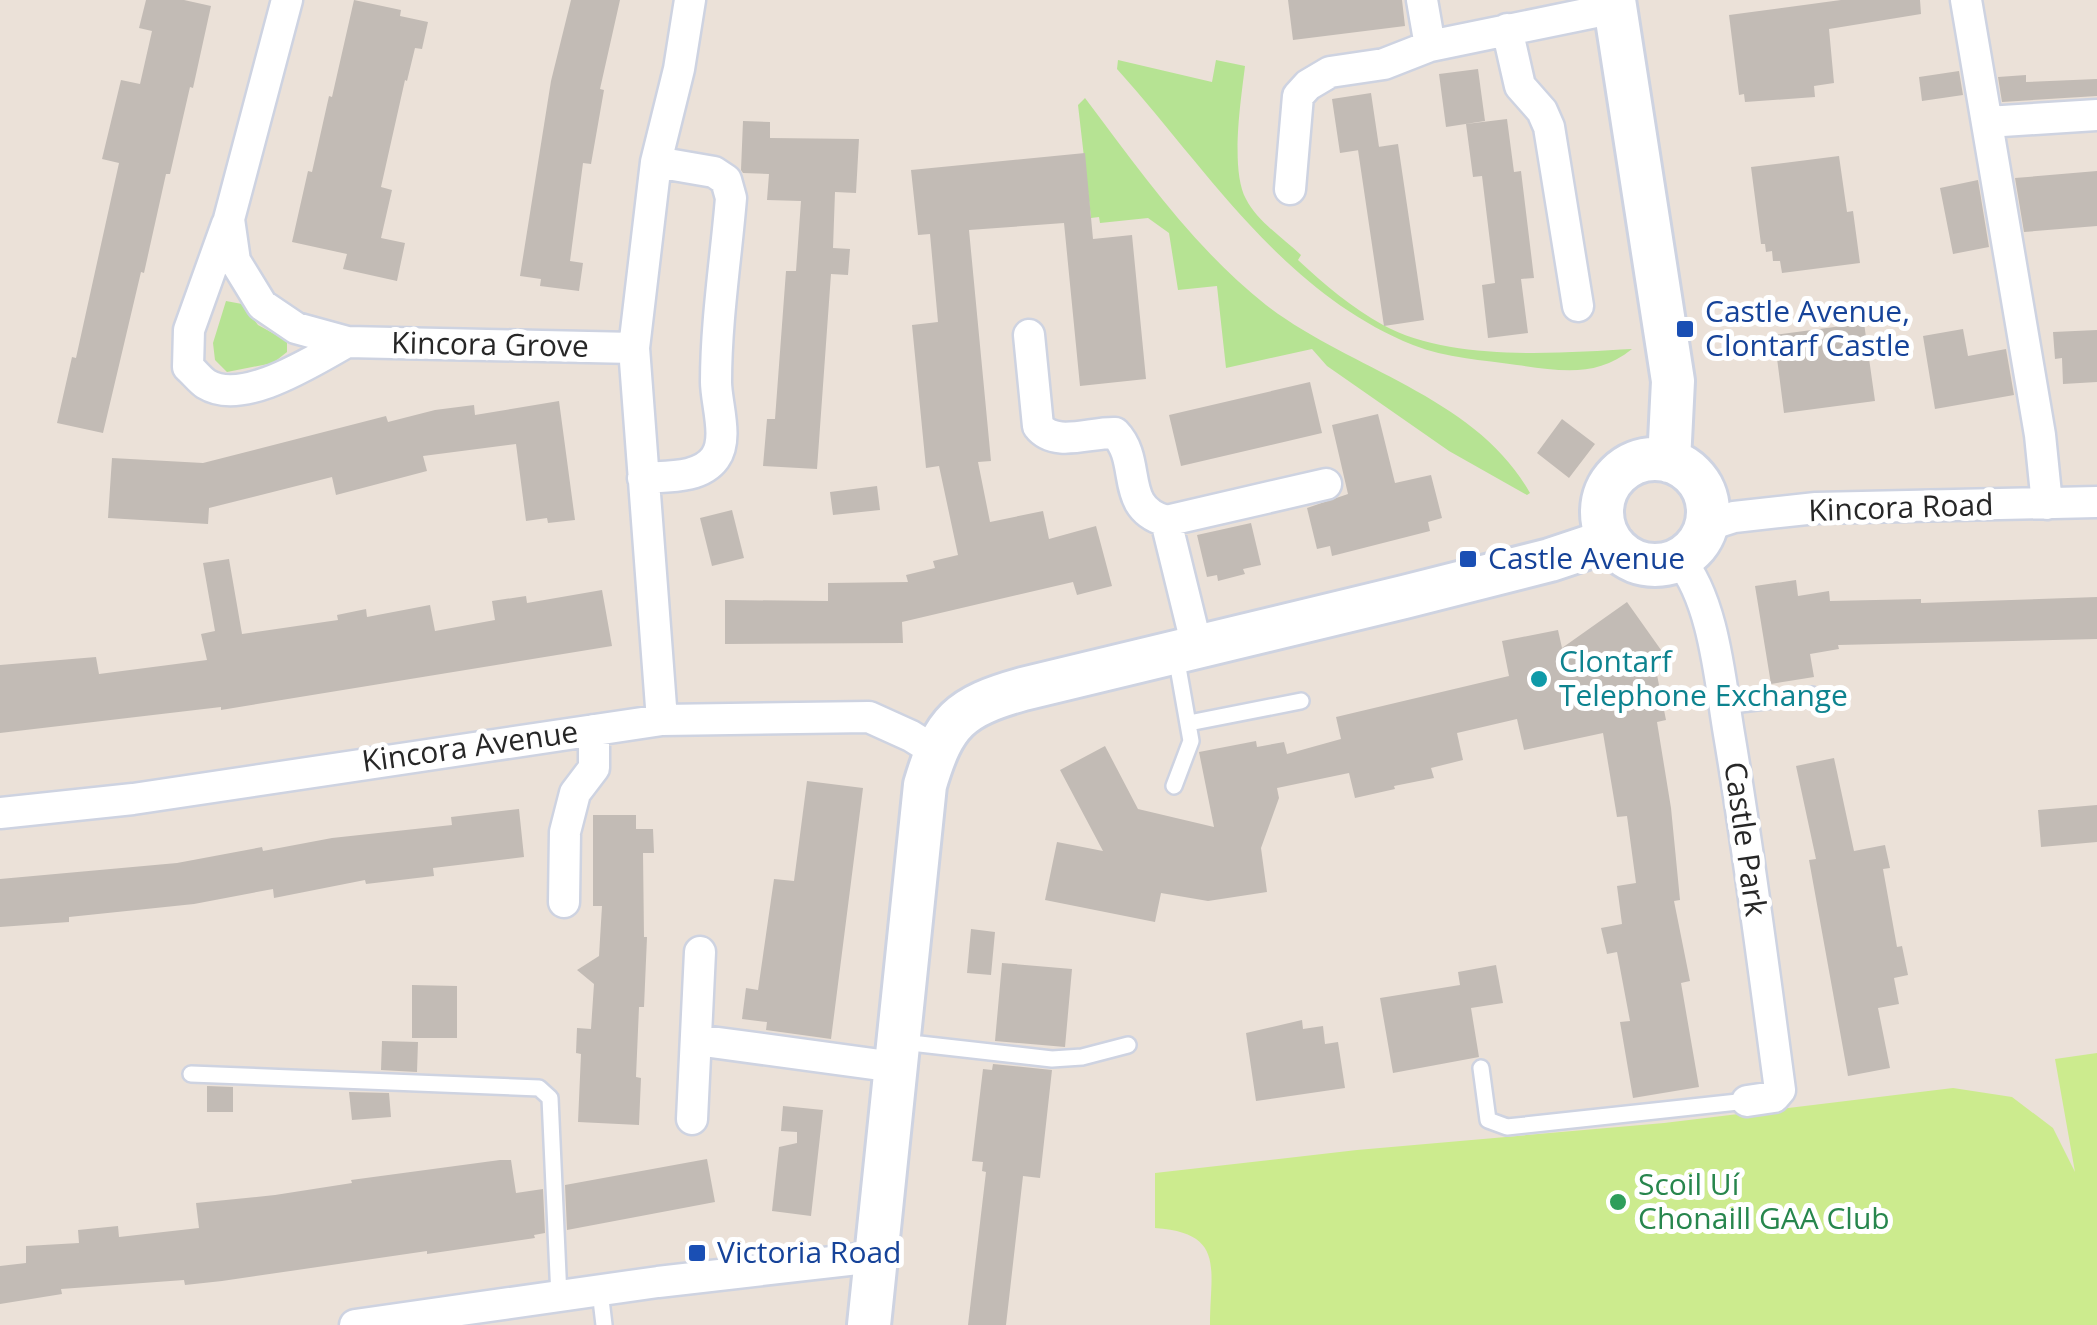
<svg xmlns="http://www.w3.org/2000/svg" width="2097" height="1325" viewBox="0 0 2097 1325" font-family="'Open Sans',sans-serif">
	<rect width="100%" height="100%" fill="#ebe1d8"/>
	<path fill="#b6e393" d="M1118 60 1212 82 1216 60 1245 66C1241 100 1230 169 1246 199 1257 221 1284 239 1301 255L1298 260C1324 284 1352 308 1383 325 1450 362 1558 353 1632 349 1596 378 1561 371 1517 365 1483 360 1446 358 1413 345 1282 292 1207 169 1117 69Z
		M1085 98C1141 172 1192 246 1266 305 1350 370 1476 396 1530 493L1527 495 1449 451 1327 366 1312 349 1226 368 1217 286 1178 290 1169 233 1148 218 1100 223 1099 217 1091 218 1078 105Z
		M226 301 242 304 258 325 287 341V352L273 363 227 372 215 360 213 343Z"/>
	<path fill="#cceb8e" d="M2097 1053V1325H1210C1210 1269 1226 1233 1155 1228V1173L1357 1150 1664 1123 1953 1088 2012 1097 2053 1128 2075 1172 2055 1059Z"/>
	<path fill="#c2bbb5" d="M146 0H184L211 6 193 88 190 87 170 174H166L144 273 141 272 103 433 57 423 72 357 76 358 119 163 102 159 121 80 140 84 152 31 139 28Z
		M354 0 401 10 400 16 428 22 422 49 415 48 407 81 405 80 381 187 392 190 381 238 405 243 397 281 343 269 347 254 292 242 308 171 312 172 329 96 332 97Z
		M571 0H620L600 89 604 90 591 164 583 163 570 261 583 263 579 291 540 286 541 279 520 276 551 81Z
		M1288 0H1402L1405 26 1293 40Z
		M1841 0H1920L1921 14 1829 29 1834 83 1814 86 1815 97 1745 102 1744 94 1739 95 1729 15Z
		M1478 69 1485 121 1446 127 1439 74Z
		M1959 71 1963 95 1922 101 1919 77Z
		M2026 75V82L2097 79V96L2002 102 1998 77Z
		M1371 93 1379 147 1340 153 1332 99Z
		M1507 119 1514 172 1521 171 1534 278 1521 279 1528 333 1488 338 1482 285 1495 283 1482 176 1473 177 1466 124Z
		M743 121 770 122V138L859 139 856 193 835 192 833 248 850 249 848 275 831 274 817 469 763 466 767 419H775L786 271H796L801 201 767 200 769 174 743 173 741 170Z
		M1398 144 1424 320 1384 326 1358 150Z
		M1085 153 1093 239 1132 235 1146 379 1080 386 1064 223 969 230 991 461 978 462 990 522 1043 511 1049 539 1096 526 1112 586 1077 595 1073 582 902 622 903 643 725 644V600L828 601V583L908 582 906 575 935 568 933 561 958 555 939 466 926 468 912 325 938 322 930 234 918 235 911 170Z
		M1839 156 1847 212 1853 211 1860 263 1782 273 1780 261H1773L1772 251 1766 252 1765 244H1761L1751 167Z
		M2097 171V226L2024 232 2015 178Z
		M1978 180 1989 247 1953 254 1940 188Z
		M1864 323 1875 401 1784 413 1774 335Z
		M1963 329 1968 356 2006 349 2014 395 1935 409 1923 336Z
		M2097 330V382L2063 384 2062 358 2055 359 2053 332Z
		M1310 382 1322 433 1181 466 1169 415Z
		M559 401 575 520 548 523 547 518 526 521 516 444 423 456 427 471 336 495 332 477 209 508 208 524 108 518 112 458 203 463 386 416 388 422 435 410 474 405 475 415Z
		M1378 414 1395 483 1431 475 1442 518 1428 522 1430 531 1332 556 1330 546 1317 549 1307 508 1348 494 1332 425Z
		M1562 419 1595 444 1569 478 1537 453Z
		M877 486 880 510 833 515 830 492Z
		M732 510 744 558 712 566 700 518Z
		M1251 523 1261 565 1243 569 1245 574 1218 581 1217 575 1207 577 1197 535Z
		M229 559 242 634 338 620 337 615 366 609 367 617 430 605 435 631 495 620 492 601 526 596 527 603 602 590 612 646 221 710V707L0 733V665L96 657 99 674 207 660 201 634 215 631 203 563Z
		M1796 580 1798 596 1829 591 1830 601 1921 599V603L2097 597V639L1838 645 1839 649 1810 654 1814 677 1771 684 1755 586Z
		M1627 602 1666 657 1655 665 1666 720 1657 722 1671 808 1680 900 1674 901 1690 981 1681 983 1699 1087 1633 1098 1620 1022 1630 1021 1617 952 1607 954 1601 928 1622 924 1617 886 1636 883 1627 816 1617 817 1603 733 1524 750 1517 719 1457 733 1463 760 1431 768 1434 778 1394 786 1395 789 1355 798 1349 773 1277 788 1279 798 1261 848 1267 892 1208 901 1161 893 1155 922 1045 900 1057 842 1103 851 1060 770 1105 746 1138 809 1214 827 1199 752 1256 741 1257 747 1284 742 1287 754 1341 739 1336 717 1509 676 1502 641 1558 630 1562 648Z
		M1834 758 1854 851 1885 845 1890 868 1883 869 1897 947 1902 946 1908 975 1894 978 1899 1004 1878 1008 1890 1068 1848 1076 1809 860 1816 859 1796 766Z
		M807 781 863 788 831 1039 766 1030 767 1022 742 1019 746 988 758 990 774 879 794 881Z
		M2097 805V842L2041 847 2038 810Z
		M519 809 524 857 433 868 434 876 366 884 365 880 274 898 273 889 194 904 69 917V922L0 927V879L177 863 262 847 263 851 332 838 452 825 451 817Z
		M593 815H636V829H653L654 853H643L644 937H647L644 1007H639L636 1077 641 1078 639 1125 578 1122 581 1054 576 1053 577 1028 591 1029 594 984 577 970 599 956 602 906H593Z
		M971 929 995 932 991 975 967 973Z
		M1002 963 1072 969 1065 1047 995 1041Z
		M1496 965 1503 1003 1471 1008 1479 1057 1393 1073 1380 998 1460 985 1458 972Z
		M412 985 457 986V1038H412Z
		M1302 1020 1303 1029 1323 1026 1325 1044 1338 1042 1345 1088 1256 1101 1246 1033Z
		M382 1041 418 1042 417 1072 381 1070Z
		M993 1064 1052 1070 1040 1178 1023 1176 1006 1325H968L986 1172 982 1171 983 1162 972 1161 983 1069 992 1070Z
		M207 1086 233 1087V1112H207Z
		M349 1092 389 1093 391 1117 352 1120Z
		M783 1106 823 1110 811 1216 772 1211 779 1147 797 1143V1132L781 1131Z
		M707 1159 715 1202 567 1230 565 1185Z
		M500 1160H511L516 1193 543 1189 545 1233 534 1235 535 1238 427 1254V1251L222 1281 185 1285 184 1280 61 1289 62 1294 0 1304V1266L26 1263V1246L79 1243 78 1230 118 1226 119 1237 199 1228 196 1203 275 1195 352 1183 351 1180Z"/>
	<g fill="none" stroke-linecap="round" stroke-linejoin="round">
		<defs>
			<path id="lane" d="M1725 706 1812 695
				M1189 723 1301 701
				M1174 786 1191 741 1176 656
				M902 1042 1052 1059 1082 1057 1128 1045
				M1481 1068 1488 1120 1507 1127 1747 1101
				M191 1074 539 1088 550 1098 559 1297
				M600 1291 604 1325"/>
			<path id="street" d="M287 0 229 219 235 261 262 305 296 328 347 342 634 348
				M1422 0 1430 46
				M1966 0 2040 435 2047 504
				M1507 29 1520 86 1542 111 1549 127 1578 306
				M1987 122 2097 115
				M1290 189 1298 96 1308 85 1330 72 1384 64 1430 46 1615 8
				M227 224 189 330 188 367C194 372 200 380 206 384 243 407 314 360 347 342
				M1029 335 1038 426C1055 448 1090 432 1115 433 1143 462 1118 507 1166 521
				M643 478C666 476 700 479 715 458 729 439 716 403 716 382 716 321 726 258 731 198L726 180 714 172 656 162
				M1706 526 1734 517 1816 508 2097 502
				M1679 559C1714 600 1720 681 1729 734 1749 852 1764 971 1780 1090L1774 1097 1747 1101
				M1197 647 1166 521 1326 484
				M662 720 634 348 656 162 679 69 690 0
				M0 813 133 799 662 720 869 717 911 736 935 751
				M564 902 565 832 575 793 594 768V730
				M696 1040 895 1067
				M692 1119 700 952
				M355 1325 658 1282 875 1257"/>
			<path id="secondary" d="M1614 0 1673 381 1669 461
				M1602 512a53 53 0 1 1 106 0a53 53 0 1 1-106 0Z
				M869 1325 925 785C944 721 959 707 1023 689L1404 597 1550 560 1610 540"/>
		</defs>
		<use href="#lane" stroke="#ced3e1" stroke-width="20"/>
		<use href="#street" stroke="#ced3e1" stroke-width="35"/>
		<use href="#secondary" stroke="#ced3e1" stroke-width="48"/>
		<use href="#lane" stroke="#fff" stroke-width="15"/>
		<use href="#street" stroke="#fff" stroke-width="30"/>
		<use href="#secondary" stroke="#fff" stroke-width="42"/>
	</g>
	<g fill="#1a4fb4" stroke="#fff" stroke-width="4">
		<rect x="1675" y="319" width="20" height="20" rx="5"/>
		<rect x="1458" y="549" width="20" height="20" rx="5"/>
		<rect x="687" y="1243" width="20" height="20" rx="5"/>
	</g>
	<circle fill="#0f9aa8" stroke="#fff" stroke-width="4" cx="1539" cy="679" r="10"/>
	<circle fill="#2e9e5b" stroke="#fff" stroke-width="4" cx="1618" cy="1202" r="10"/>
	<g text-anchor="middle" stroke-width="10" stroke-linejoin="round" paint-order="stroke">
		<g font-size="30" fill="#164399" stroke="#fff" text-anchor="start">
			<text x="1705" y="322">Castle Avenue,<tspan x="1705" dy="34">Clontarf Castle</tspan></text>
			<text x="1488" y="569">Castle Avenue</text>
			<text x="717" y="1263">Victoria Road</text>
		</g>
		<g font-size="30" fill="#272727" stroke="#fff">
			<text transform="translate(490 345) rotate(1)" y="10">Kincora Grove</text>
			<text transform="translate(1901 508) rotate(-2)" y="10">Kincora Road</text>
			<text transform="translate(470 747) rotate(-8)" y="10">Kincora Avenue</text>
			<text transform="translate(1745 839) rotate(82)" y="10">Castle Park</text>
		</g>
		<g font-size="30" fill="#0d838f" stroke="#fff" text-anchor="start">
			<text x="1559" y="672">Clontarf<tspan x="1559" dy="34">Telephone Exchange</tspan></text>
		</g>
		<g font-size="30" fill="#27864d" stroke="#fff" text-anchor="start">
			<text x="1638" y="1195">Scoil Uí<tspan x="1638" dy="34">Chonaill GAA Club</tspan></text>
		</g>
	</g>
</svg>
